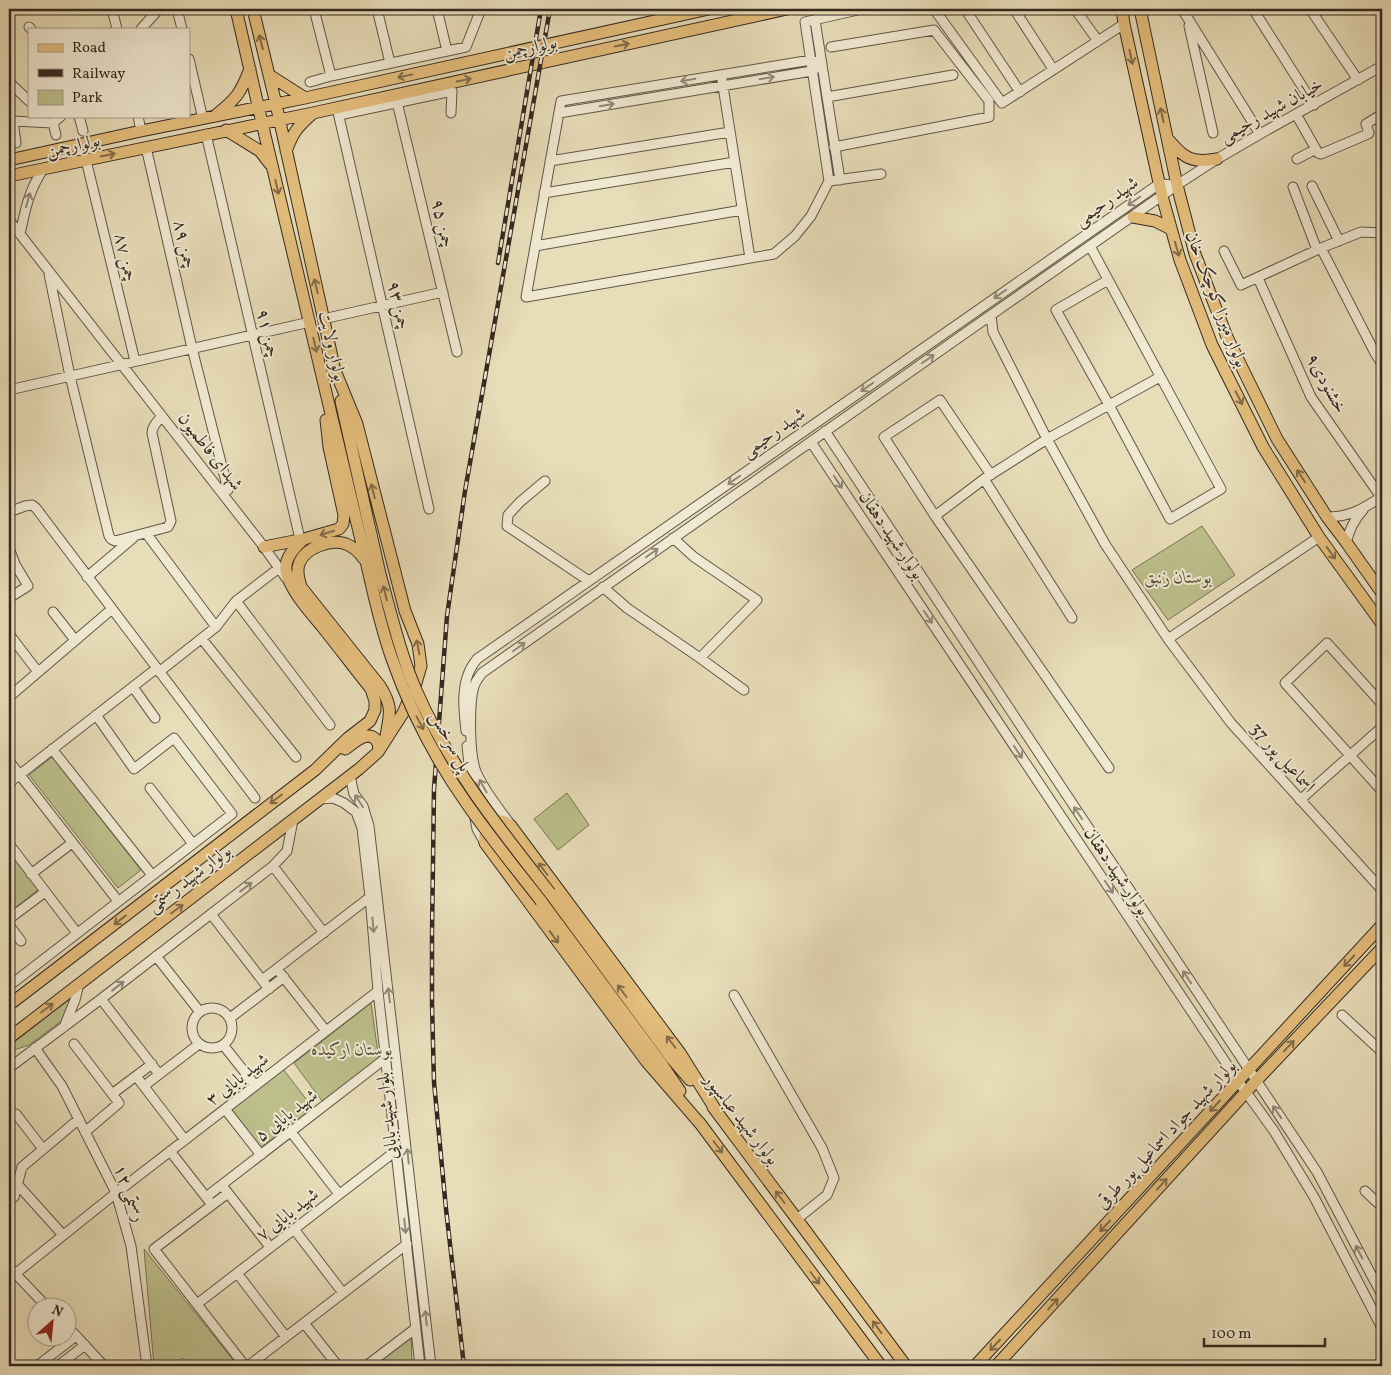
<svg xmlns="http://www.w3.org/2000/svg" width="1391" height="1375" viewBox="0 0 1391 1375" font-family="Vollkorn,Amiri,serif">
	<rect width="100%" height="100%" fill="#e8ddb9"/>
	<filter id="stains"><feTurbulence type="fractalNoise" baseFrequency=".004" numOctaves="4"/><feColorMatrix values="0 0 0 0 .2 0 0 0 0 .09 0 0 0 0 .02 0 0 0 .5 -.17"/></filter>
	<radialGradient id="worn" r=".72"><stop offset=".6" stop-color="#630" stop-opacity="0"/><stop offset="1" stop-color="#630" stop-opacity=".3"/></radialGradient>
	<path fill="#bcbf8b" stroke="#787456" d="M1202 526 1235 575 1168 620 1132 570Z
		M52 757 141 870 118 888 29 775Z
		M567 793 589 825 558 850 534 819Z
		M16 860 39 889 9 913V866Z
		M70 999 68 1011 63 1020 29 1045 17 1049 9 1055V1046Z
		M371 1003 379 1060 322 1101 294 1063Z
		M283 1069 313 1108 260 1148 231 1110Z
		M144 1249 238 1366H190L183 1358 174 1366H154Z
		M411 1335 412 1366H375Z"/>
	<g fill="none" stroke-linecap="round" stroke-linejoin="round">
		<defs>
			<path id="minor" d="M112 9 117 29
				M177 9 182 29
				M314 9 331 76
				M377 9 390 63
				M437 9 447 51
				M934 9 1002 103 1124 24
				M965 9 1020 92
				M1014 9 1053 69
				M1075 9 1098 41
				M1182 9 1260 134
				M1253 9 1314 105
				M1310 9 1358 80
				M815 20 840 180
				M1189 26 1213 133
				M29 27 31 29
				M141 29 159 9
				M831 47 934 30 989 101V117L834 147
				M189 59 203 119
				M822 64 811 60 561 101 526 297 774 254 795 236 811 216 829 181 881 174
				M722 80 750 258
				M9 82 29 101
				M310 82 331 76 466 47 481 9
				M827 97 953 75
				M397 102 457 352
				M337 108 429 509
				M559 113 812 71 822 64
				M1296 114 1318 153 1321 154 1368 134 1369 133 1366 124 1379 116
				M339 115 452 91 451 113
				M79 116 83 131
				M138 116 141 131
				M9 119 13 121 16 143
				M13 121 53 123
				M53 123 56 135
				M53 123 61 116
				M206 134 300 539
				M146 147 192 348 228 490
				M1297 159 1316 149
				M86 160 135 361
				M550 161 730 132
				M829 181 805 22 862 9
				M1312 186 1339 241
				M1293 187 1317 250
				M544 193 735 162
				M9 220 264 547 286 578
				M20 234C26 207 28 193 43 169
				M535 246 742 210
				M1090 246 1221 489 1170 519 1109 405 1056 310 1108 280
				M1321 248 1375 353 1382 364
				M1224 251 1241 285 1321 248 1361 232 1382 233
				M49 274 70 376 109 536 111 539 115 541 168 527 171 521 152 433C152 426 158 421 162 416
				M1258 278 1311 397 1381 497
				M991 315 993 332 1047 439 1105 544 1168 639 1231 723 1382 890
				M323 319 443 292
				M9 390 310 322
				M825 431 1317 1172 1382 1295
				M811 442 1238 1081 1274 1131 1314 1197 1382 1328
				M991 475 940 400 884 437 935 516 1109 768
				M984 479 1072 618
				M545 481 520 502 508 515 507 526 589 581
				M9 512 25 506 32 505 36 508 255 798
				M935 516 984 479 1047 439 1160 377
				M1327 517C1349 517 1364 509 1382 496
				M146 533 216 627
				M673 538 694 557 757 600 700 658
				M1346 542C1350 530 1354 519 1363 510
				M9 548 15 564 28 586 9 598
				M87 577 133 538
				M603 587 627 608 700 658 744 690
				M236 601 330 725
				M53 612 75 640
				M9 634 38 672
				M202 639 296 757
				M1168 639 1319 537
				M159 672 216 627 236 601 279 568
				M133 687 155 718
				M9 697 112 609
				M1382 704 1327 643 1285 683 1382 791
				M466 731C464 712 461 690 469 672 471 667 474 663 477 659L1159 184 1177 185
				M467 746 475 818 477 829 485 843
				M52 749 152 875
				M9 761 118 901
				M350 776 354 794 363 806 369 826 431 1366
				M9 783 157 668
				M150 788 193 844
				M321 799 333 798 344 803 356 812 362 828 370 897 378 991 420 1366
				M1300 800 1382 727
				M511 825C499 809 486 793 477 774 469 758 469 703 474 686 476 681 479 677 482 673L991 315 1177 185 1217 159 1260 134 1382 66
				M9 844 77 933
				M273 866 324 933
				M31 874 72 843
				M211 914 269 989
				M9 919 45 892
				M9 925 21 941
				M156 956 200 1012
				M277 969 326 1031
				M262 980 370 897
				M9 986 232 814 174 738 134 769 96 715
				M734 995 822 1148 834 1178 827 1195 797 1219
				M101 999 159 1074
				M192 1028a20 20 0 1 1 40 0a20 20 0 1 1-40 0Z
				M1342 1015 1382 1052
				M230 1018 284 977
				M64 1027 75 1000 79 984
				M74 1044 119 1103 85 1132
				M224 1046 255 1085
				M35 1048 62 1086 116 1193 131 1246 147 1366
				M9 1068 101 999 273 866 287 851 293 820
				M136 1076 185 1140
				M144 1086 199 1044
				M112 1094 152 1064
				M225 1109 261 1155
				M16 1114 43 1149
				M291 1132 339 1194
				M170 1151 209 1201
				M9 1175 63 1235
				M224 1188 270 1247
				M1365 1191 1382 1207
				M228 1193 154 1249 245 1366
				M206 1197 386 1058
				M9 1201 14 1197 22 1167 79 1119
				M294 1229 343 1293
				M9 1267 48 1308
				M237 1273 286 1337
				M15 1274 116 1193 378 991
				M197 1304 397 1150
				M304 1323 338 1366
				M68 1327 104 1366
				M37 1366 76 1336
				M58 1366 85 1345
				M248 1366 407 1244
				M366 1366 416 1328"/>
			<path id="major" d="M236 9 262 123 370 578
				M253 9 276 104 336 375
				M1122 9 1124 24 1162 196 1180 260 1212 345 1263 447 1319 537 1382 624
				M1140 9 1177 185 1195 254 1227 337 1277 439 1327 517 1346 542 1382 593
				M269 75 305 98
				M216 115C237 98 240 94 250 69
				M226 130 260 151 270 164
				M1167 138C1175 147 1184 159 1197 160 1203 161 1211 160 1217 159
				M286 151C293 133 297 127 312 114
				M9 160 141 131 305 98 709 9
				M9 176 313 113 787 9
				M1133 217 1155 221 1171 229
				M341 401 380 574
				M264 547 304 539 339 529 343 524 344 515 329 447 326 420
				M364 559C359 552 354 547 346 544 331 539 305 547 299 564 296 572 299 579 301 587L380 686C393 707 390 713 386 736
				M345 749C353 744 368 728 377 741 379 745 379 748 378 752
				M550 893 672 1059 690 1080
				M541 901 661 1063 680 1091
				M9 1005 315 770 348 738 370 721 375 710V701L371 689C355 669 340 649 324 629 311 613 290 591 286 571 284 558 295 547 304 539
				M9 1038 359 769 378 752 403 713 416 683 421 666 418 644 405 611 357 424 334 368
				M713 1107 799 1222 906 1366
				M699 1122 881 1366
				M703 1127 646 1061 485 843C483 826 496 813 511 826L680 1053 717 1112
				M975 1366 1382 925
				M996 1366 1256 1081 1382 948"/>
		</defs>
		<use href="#minor" stroke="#615647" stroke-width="11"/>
		<use href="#major" stroke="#342921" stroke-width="13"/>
		<use href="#minor" stroke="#f0e9d2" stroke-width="9"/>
		<use href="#major" stroke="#e4be7c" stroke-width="11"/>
		<defs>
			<path id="rail" d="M498 263 541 9
				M464 1366 446 1209 434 1082 432 1004V934L434 789 447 616 465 491 550 9"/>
		</defs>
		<use href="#rail" stroke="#342921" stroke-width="4.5"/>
		<use href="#rail" stroke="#f0e9d2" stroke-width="2.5" stroke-dasharray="8" stroke-linecap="butt"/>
		<defs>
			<path id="major-bridge" d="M380 574C391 613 400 653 416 690 449 766 499 828 550 893
				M370 578C376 605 383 633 392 659 410 710 436 760 467 804 490 837 516 869 541 901"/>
		</defs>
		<use href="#major-bridge" stroke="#342921" stroke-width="13" stroke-linecap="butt"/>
		<use href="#major-bridge" stroke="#e4be7c" stroke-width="11"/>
	</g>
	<defs><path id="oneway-shaft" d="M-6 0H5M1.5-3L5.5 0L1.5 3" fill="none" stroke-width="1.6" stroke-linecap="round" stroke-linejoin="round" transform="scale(1.25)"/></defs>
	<g stroke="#836c4a">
		<use href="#oneway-shaft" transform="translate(261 42) rotate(-104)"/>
		<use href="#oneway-shaft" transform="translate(622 45) rotate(-12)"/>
		<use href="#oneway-shaft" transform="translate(1131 57) rotate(78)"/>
		<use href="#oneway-shaft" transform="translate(405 76) rotate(168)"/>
		<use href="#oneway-shaft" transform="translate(464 80) rotate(-12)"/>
		<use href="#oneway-shaft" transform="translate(1162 115) rotate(-102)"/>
		<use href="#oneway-shaft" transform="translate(108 155) rotate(-12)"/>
		<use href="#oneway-shaft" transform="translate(277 187) rotate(77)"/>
		<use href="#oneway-shaft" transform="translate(1177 249) rotate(74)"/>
		<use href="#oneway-shaft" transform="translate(316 286) rotate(-103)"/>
		<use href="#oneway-shaft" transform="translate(315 345) rotate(77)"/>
		<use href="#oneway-shaft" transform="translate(1239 398) rotate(63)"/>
		<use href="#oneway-shaft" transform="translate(1301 476) rotate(-123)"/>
		<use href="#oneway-shaft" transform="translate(373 491) rotate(-104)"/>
		<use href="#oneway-shaft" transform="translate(327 533) rotate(163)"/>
		<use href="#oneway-shaft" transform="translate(1331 553) rotate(54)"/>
		<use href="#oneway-shaft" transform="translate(385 593) rotate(-105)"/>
		<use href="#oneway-shaft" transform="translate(418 647) rotate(-101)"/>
		<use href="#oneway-shaft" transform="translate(420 723) rotate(62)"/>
		<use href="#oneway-shaft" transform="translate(276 799) rotate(143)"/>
		<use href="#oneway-shaft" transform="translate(543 869) rotate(-127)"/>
		<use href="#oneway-shaft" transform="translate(177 909) rotate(-37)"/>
		<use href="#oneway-shaft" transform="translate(120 920) rotate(142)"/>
		<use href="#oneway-shaft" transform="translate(554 937) rotate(54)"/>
		<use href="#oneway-shaft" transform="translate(1349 961) rotate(133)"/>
		<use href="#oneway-shaft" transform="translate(622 991) rotate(-127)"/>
		<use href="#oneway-shaft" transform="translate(47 1008) rotate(-37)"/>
		<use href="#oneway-shaft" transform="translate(671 1042) rotate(-127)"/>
		<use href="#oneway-shaft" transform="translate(1289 1046) rotate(-46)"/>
		<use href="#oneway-shaft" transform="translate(1215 1106) rotate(133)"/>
		<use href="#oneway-shaft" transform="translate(718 1147) rotate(53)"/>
		<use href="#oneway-shaft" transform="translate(1162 1184) rotate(-48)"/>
		<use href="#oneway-shaft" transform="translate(780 1197) rotate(-127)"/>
		<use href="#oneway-shaft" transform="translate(1105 1226) rotate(133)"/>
		<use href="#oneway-shaft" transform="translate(815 1278) rotate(53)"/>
		<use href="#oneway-shaft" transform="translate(1053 1304) rotate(-48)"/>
		<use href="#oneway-shaft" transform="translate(877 1327) rotate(-126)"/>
		<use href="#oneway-shaft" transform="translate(995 1345) rotate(133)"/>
	</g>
	<g stroke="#92897a">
		<use href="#oneway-shaft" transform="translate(767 78) rotate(-9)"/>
		<use href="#oneway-shaft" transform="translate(688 80) rotate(171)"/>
		<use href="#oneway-shaft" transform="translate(607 105) rotate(-9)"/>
		<use href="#oneway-shaft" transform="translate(28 200) rotate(-74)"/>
		<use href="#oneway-shaft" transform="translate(1134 201) rotate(145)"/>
		<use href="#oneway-shaft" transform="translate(1000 294) rotate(145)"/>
		<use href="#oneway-shaft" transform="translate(928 359) rotate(-35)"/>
		<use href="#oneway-shaft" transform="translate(867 387) rotate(145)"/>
		<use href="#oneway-shaft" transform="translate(734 480) rotate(145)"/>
		<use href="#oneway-shaft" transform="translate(838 482) rotate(56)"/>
		<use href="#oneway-shaft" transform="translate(652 553) rotate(-35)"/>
		<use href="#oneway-shaft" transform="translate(928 617) rotate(56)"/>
		<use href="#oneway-shaft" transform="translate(519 647) rotate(-35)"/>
		<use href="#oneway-shaft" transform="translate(1018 752) rotate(56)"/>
		<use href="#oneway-shaft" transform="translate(483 786) rotate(-119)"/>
		<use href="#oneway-shaft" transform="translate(359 801) rotate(-123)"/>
		<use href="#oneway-shaft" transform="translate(1078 813) rotate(-124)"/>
		<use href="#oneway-shaft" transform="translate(246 887) rotate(-38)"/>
		<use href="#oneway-shaft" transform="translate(1109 887) rotate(56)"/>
		<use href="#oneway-shaft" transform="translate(373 925) rotate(85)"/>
		<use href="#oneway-shaft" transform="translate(1187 977) rotate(-124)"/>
		<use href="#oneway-shaft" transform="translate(118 986) rotate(-38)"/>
		<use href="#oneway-shaft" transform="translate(389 995) rotate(-97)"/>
		<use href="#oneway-shaft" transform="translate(1277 1112) rotate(-125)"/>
		<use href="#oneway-shaft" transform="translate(408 1156) rotate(-96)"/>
		<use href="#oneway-shaft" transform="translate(405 1226) rotate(84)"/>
		<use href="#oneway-shaft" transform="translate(1359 1252) rotate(-118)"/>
		<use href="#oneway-shaft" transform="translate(426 1318) rotate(-96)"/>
	</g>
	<g text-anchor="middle" stroke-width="4" stroke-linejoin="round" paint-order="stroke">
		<g font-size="18" fill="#342921" stroke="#f0e9d2">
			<text transform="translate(530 47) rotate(-12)" y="6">بولوارچمن</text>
			<text transform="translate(1271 110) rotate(-29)" y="6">خیابان شهید رحیمی</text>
			<text transform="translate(73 145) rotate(-12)" y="6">بولوارچمن</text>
			<text transform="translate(1106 201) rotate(-35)" y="6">شهید رحیمی</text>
			<text transform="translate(443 223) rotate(77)" y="6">چمن ۹۵</text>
			<text transform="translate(185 244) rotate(77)" y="6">چمن ۸۹</text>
			<text transform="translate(126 257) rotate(77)" y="6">چمن ۸۷</text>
			<text transform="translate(1217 299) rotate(69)" y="6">بولوار میرزا کوچک خان</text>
			<text transform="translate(399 305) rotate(77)" y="6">چمن ۹۳</text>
			<text transform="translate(268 333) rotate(77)" y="6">چمن ۹۱</text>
			<text transform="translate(333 346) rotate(77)" y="6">بولوار ولایت</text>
			<text transform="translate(1327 383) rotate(61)" y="6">خشنودی۹</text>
			<text transform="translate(773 432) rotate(-35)" y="6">شهید رحیمی</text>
			<text transform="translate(211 451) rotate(52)" y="6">شهدای فاطمیون</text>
			<text transform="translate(892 535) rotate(56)" y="6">بولوار شهید دهقان</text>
			<text transform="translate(451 741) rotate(61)" y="6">پل سرخس</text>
			<text transform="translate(1283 757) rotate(48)" y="6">اسماعیل پور 37</text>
			<text transform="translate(1117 871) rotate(56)" y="6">بولوار شهید دهقان</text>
			<text transform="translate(189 878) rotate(-37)" y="6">بولوار شهید رستمی</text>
			<text transform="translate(237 1079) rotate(-38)" y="6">شهید بابایی ۳</text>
			<text transform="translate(286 1115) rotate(-38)" y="6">شهید بابایی ۵</text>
			<text transform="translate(387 1116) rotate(-96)" y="6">بلوار شهید بابایی</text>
			<text transform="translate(742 1119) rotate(52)" y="6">بولوار شهید عباسپور</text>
			<text transform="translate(1166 1134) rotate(-47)" y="6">بولوار شهید جواد اسماعیل پور طرقی</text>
			<text transform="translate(130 1193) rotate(69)" y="6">رستمی ۱۲</text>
			<text transform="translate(287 1214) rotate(-38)" y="6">شهید بابایی ۷</text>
		</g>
		<g font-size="18" font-style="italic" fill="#564e3c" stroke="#f0e9d2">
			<text x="1178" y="583">بوستان زنبق</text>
			<text x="352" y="1055">بوستان ارکیده</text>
		</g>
	</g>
	<rect width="1391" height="1375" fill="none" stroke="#e8ddb9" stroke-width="30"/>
	<rect x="10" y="10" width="1371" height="1355" fill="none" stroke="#342921" stroke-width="2.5"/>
	<rect x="15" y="15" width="1361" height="1345" fill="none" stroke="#342921"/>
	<rect x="28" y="28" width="162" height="90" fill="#f0e9d2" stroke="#a59c8b"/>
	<rect x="38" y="44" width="25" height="8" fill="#e4be7c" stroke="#a59c8b"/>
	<text x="72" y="52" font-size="15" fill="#342921">Road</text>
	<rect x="38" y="69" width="25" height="8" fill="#342921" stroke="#a59c8b"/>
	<text x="72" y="78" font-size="15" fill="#342921">Railway</text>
	<rect x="38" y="90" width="25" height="15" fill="#bcbf8b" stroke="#a59c8b"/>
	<text x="72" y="102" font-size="15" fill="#342921">Park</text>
	<g transform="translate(52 1322) rotate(27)"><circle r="24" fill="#f0e9d2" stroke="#a59c8b"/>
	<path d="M0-4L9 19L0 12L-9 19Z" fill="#8f2418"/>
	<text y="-8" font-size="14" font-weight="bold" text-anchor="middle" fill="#342921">N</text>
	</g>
	<path d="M1204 1338v8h121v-8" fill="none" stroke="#342921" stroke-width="2.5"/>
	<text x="1211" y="1338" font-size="15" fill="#342921" stroke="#f0e9d2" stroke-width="4" paint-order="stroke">100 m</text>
	<rect width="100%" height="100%" filter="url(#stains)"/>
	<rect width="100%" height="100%" fill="url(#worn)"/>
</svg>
